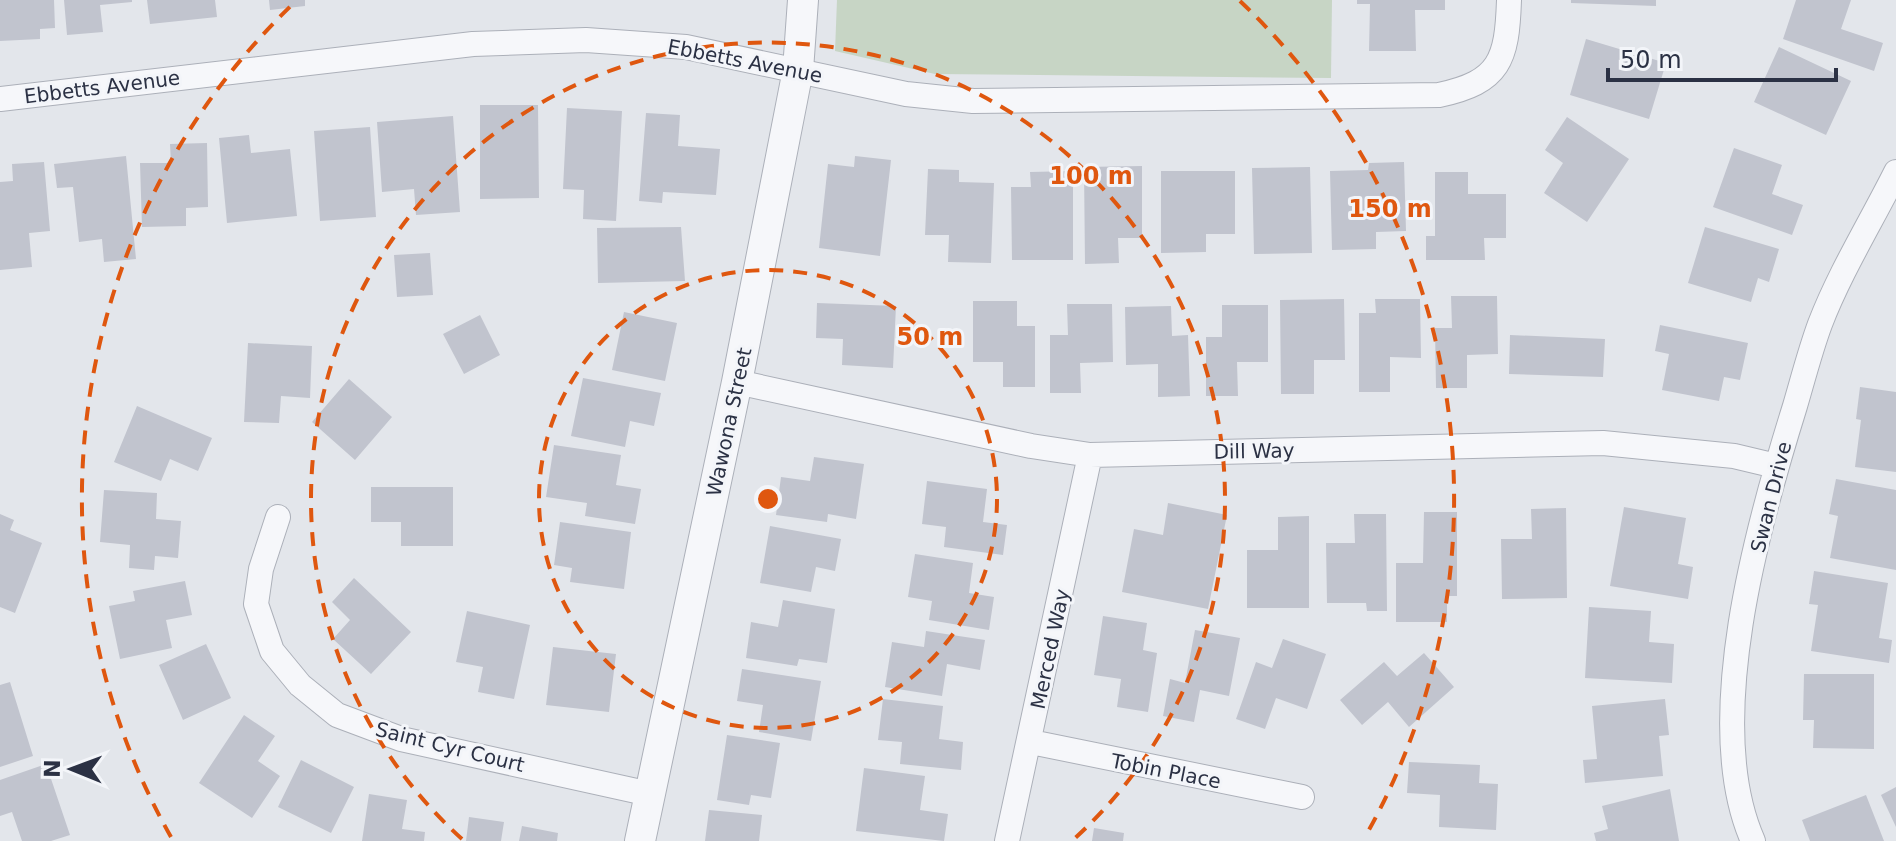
<svg xmlns="http://www.w3.org/2000/svg" width="1896" height="841" viewBox="0 0 1896 841" font-family="'DejaVu Sans',sans-serif">
	<rect width="100%" height="100%" fill="#e3e6eb"/>
	<path fill="#c7d5c5" d="M837 0H1332L1331 78 935 74 835 51Z"/>
	<path fill="#c1c4ce" d="M0 0H54L55 28 40 29V39L0 41Z
		M64 0H132V2L100 5 103 32 67 35Z
		M147 0H215L217 17 150 24Z
		M269 0H305V6L270 10Z
		M1357 0H1445V10H1415L1416 51H1369L1370 4H1357Z
		M1571 0H1656V6L1571 3Z
		M1796 0H1851L1841 29 1883 43 1874 71 1783 39Z
		M1586 39 1666 63 1649 119 1570 95Z
		M1779 47 1851 81 1826 135 1754 102Z
		M480 105H538L539 198 480 199Z
		M567 108 622 111 616 221 583 219 584 190 563 189Z
		M646 113 680 115 678 146 720 149 716 195 663 192 662 203 639 201Z
		M453 116 460 212 416 215 414 189 382 192 377 122Z
		M1567 117 1629 159 1587 222 1544 193 1563 163 1545 150Z
		M370 127 376 217 320 221 314 131Z
		M249 135 251 153 290 149 297 216 227 223 219 138Z
		M207 143 208 207 186 208V226L142 227 140 163H171L170 144Z
		M1734 148 1782 165 1772 194 1803 205 1792 235 1713 207Z
		M126 156 136 259 104 262 102 239 79 242 73 187 57 188 54 164Z
		M855 156 891 160 880 256 819 248 828 164 854 167Z
		M44 162 50 231 29 233 32 267 0 270V182L13 181 12 164Z
		M1404 162 1406 231 1376 232V249L1332 250 1330 171 1368 170 1369 163Z
		M1142 166V238H1118L1119 263 1085 264 1084 167Z
		M1310 167 1312 253 1254 254 1252 168Z
		M928 169 959 170V182L994 183 991 263 948 262 949 235H925Z
		M1073 171V260H1012L1011 187H1031L1030 172Z
		M1161 171H1235V234H1206V252L1161 253Z
		M1435 172H1468V194H1506V238H1484L1485 260H1426V236H1435Z
		M681 227 685 281 598 283 597 228Z
		M1705 227 1779 249 1769 282 1758 278 1751 302 1688 283Z
		M430 253 433 295 397 297 394 255Z
		M1451 296H1497L1498 354 1467 355V388H1436L1435 328H1452Z
		M1344 299 1345 360H1314V394H1281L1280 300Z
		M1375 299H1420L1421 358 1390 357V392H1359V313H1376Z
		M973 301H1017V326H1035V387H1003V362H973Z
		M817 303 896 306 893 368 842 365 843 339 816 338Z
		M1067 304H1112L1113 362 1080 363 1081 393H1050V335H1068Z
		M1222 305H1268V362H1237L1238 396H1206V337H1222Z
		M1171 306 1172 336 1188 335 1190 396 1158 397V364L1126 365 1125 307Z
		M624 312 677 323 665 381 612 370Z
		M480 315 500 355 464 374 443 334Z
		M1660 325 1748 343 1740 380 1724 377 1719 401 1662 390 1669 354 1655 351Z
		M1510 335 1605 339 1603 377 1509 374Z
		M248 343 312 346 310 398 281 396 279 423 244 422Z
		M583 378 661 393 654 426 630 421 625 447 571 436Z
		M349 379 392 417 355 460 312 422Z
		M1860 387 1896 392V472L1855 467 1861 420 1856 419Z
		M137 406 212 438 198 471 170 459 161 481 114 462Z
		M554 445 621 455 616 485 641 489 635 524 585 516 587 503 546 497Z
		M814 457 864 464 856 519 828 514 827 522 776 515 781 477 810 481Z
		M1836 479 1896 490V570L1830 558 1838 516 1829 514Z
		M927 481 987 489 983 522 1007 525 1003 555 944 547 946 527 922 524Z
		M371 487H453V546H401V522H371Z
		M104 490 157 493 156 519 181 521 178 558 155 556 154 570 129 568 130 545 100 542Z
		M1168 503 1227 515 1208 609 1122 592 1134 529 1163 535Z
		M1624 507 1686 518 1678 564 1693 567 1688 599 1610 586Z
		M1566 508 1567 598 1502 599 1501 539H1532L1531 509Z
		M1424 512H1457V596H1447V622H1396V563H1423Z
		M0 514 14 520 10 530 42 543 15 613 0 607Z
		M1354 514H1386L1387 611H1367L1366 603H1327L1326 543H1355Z
		M1309 516V608H1247V550H1278V517Z
		M560 522 631 532 624 589 570 582 572 568 554 565Z
		M770 526 841 539 835 571 816 567 811 592 760 583Z
		M915 554 973 563 969 593 994 597 989 630 929 620 932 601 908 597Z
		M1814 571 1888 583 1879 638 1892 640 1889 663 1811 651 1818 605 1809 604Z
		M354 578 411 632 371 674 333 639 350 620 332 602Z
		M185 581 192 615 166 620 172 648 120 659 109 606 135 601 133 591Z
		M783 600 835 609 827 663 799 659 797 666 746 658 751 622 778 627Z
		M1589 607 1651 611 1649 642 1674 644 1672 683 1585 678Z
		M467 611 530 625 514 699 478 692 483 667 456 662Z
		M1103 616 1147 623 1143 650 1157 653 1148 712 1117 707 1121 679 1094 675Z
		M1195 630 1240 638 1229 696 1200 690 1194 722 1163 716 1170 679 1185 683Z
		M926 631 985 640 980 670 947 664 942 696 885 687 892 642 924 647Z
		M1283 639 1326 654 1307 709 1276 698 1265 729 1236 719 1256 662 1272 668Z
		M206 644 231 698 183 720 159 665Z
		M553 647 616 654 609 712 546 705Z
		M1424 653 1454 687 1409 727 1388 702 1362 725 1340 700 1384 662 1397 676Z
		M742 669 821 681 811 741 759 732 763 705 737 701Z
		M1804 674H1874V749L1813 748 1814 720H1803Z
		M10 682 33 756 0 767V685Z
		M883 699 943 706 939 739 963 742 961 770 900 764 902 742 878 740Z
		M1665 699 1669 735 1659 736 1663 776 1585 783 1583 760 1597 759 1592 706Z
		M244 715 275 736 258 761 280 776 252 818 199 783Z
		M727 735 780 743 771 798 751 795 749 805 717 800Z
		M301 760 354 787 331 833 278 807Z
		M1409 762 1480 765 1479 783 1498 784 1496 830 1439 827 1440 795 1407 793Z
		M46 764 70 835 51 841H22L12 812 0 816V780Z
		M864 768 925 776 920 810 948 814 944 841 856 831Z
		M1896 787V827L1881 795Z
		M1670 789 1679 841H1596L1594 833 1608 829 1602 806Z
		M369 794 407 800 402 829 425 832 424 841H362Z
		M1866 795 1884 841H1810L1802 820Z
		M709 810 762 815 759 841H705Z
		M469 817 504 822 501 841H466Z
		M522 826 558 833 557 841H519Z
		M1094 828 1124 833 1123 841H1092Z"/>
	<g fill="none" stroke-linecap="round" stroke-linejoin="round">
		<defs>
			<path id="minor" d="M0 99 473 44 586 40 686 47 906 94 973 101 1439 95C1500 82 1507 60 1509 0
				M737 382 1031 446 1090 455 1603 443 1734 456 1776 466
				M278 517 261 569 256 604 272 651 300 685 337 715 401 739 650 794
				M1031 742 1302 797
				M1007 841 1090 455
				M1753 841C1701 724 1758 524 1795 406 1803 379 1810 351 1820 324 1840 272 1871 222 1896 172"/>
			<path id="tertiary" d="M640 841 737 382 798 70 803 0"/>
		</defs>
		<use href="#minor" stroke="#acb0b9" stroke-width="26"/>
		<use href="#tertiary" stroke="#acb0b9" stroke-width="32"/>
		<use href="#minor" stroke="#f6f7fa" stroke-width="24"/>
		<use href="#tertiary" stroke="#f6f7fa" stroke-width="30"/>
	</g>
	<g fill="none" stroke="#df570f" stroke-width="4" stroke-dasharray="14 10">
		<circle cx="768" cy="499" r="229"/>
		<path d="M462 839A457 457 0 1 1 1074 839"/>
		<path d="M171 837A686 686 0 0 1 296 1M1240 1A686 686 0 0 1 1365 837"/>
	</g>
	<g text-anchor="middle" stroke-width="6" stroke-linejoin="round" paint-order="stroke">
		<g font-size="20" fill="#2b3144" stroke="#f3f5f9">
			<text transform="translate(745 61) rotate(11)" y="7">Ebbetts Avenue</text>
			<text transform="translate(102 87) rotate(-7)" y="7">Ebbetts Avenue</text>
			<text transform="translate(729 422) rotate(-78)" y="7">Wawona Street</text>
			<text transform="translate(1254 451) rotate(-1)" y="7">Dill Way</text>
			<text transform="translate(1771 497) rotate(-76)" y="7">Swan Drive</text>
			<text transform="translate(1050 649) rotate(-78)" y="7">Merced Way</text>
			<text transform="translate(450 747) rotate(14)" y="7">Saint Cyr Court</text>
			<text transform="translate(1166 771) rotate(11)" y="7">Tobin Place</text>
		</g>
	</g>
	<circle cx="768" cy="499" r="12" fill="#df570f" stroke="#f3f5f9" stroke-width="4"/>
	<g font-size="24" text-anchor="middle" font-weight="bold" fill="#df570f" stroke="#f3f5f9" stroke-width="6" stroke-linejoin="round" paint-order="stroke">
		<text x="1091" y="184">100 m</text>
		<text x="1390" y="217">150 m</text>
		<text x="930" y="345">50 m</text>
	</g>
	<g transform="translate(72 769) rotate(271)" stroke="#f3f5f9" stroke-width="6" paint-order="stroke">
	<path d="M0-6L14 30L0 20L-14 30Z" fill="#2b3144"/>
	<text y="-12" font-size="22" font-weight="bold" text-anchor="middle" fill="#2b3144">N</text>
	</g>
	<path d="M1608 68v12h228v-12" fill="none" stroke="#2b3144" stroke-width="4"/>
	<text x="1620" y="68" font-size="24" fill="#2b3144" stroke="#f3f5f9" stroke-width="6" paint-order="stroke">50 m</text>
</svg>
